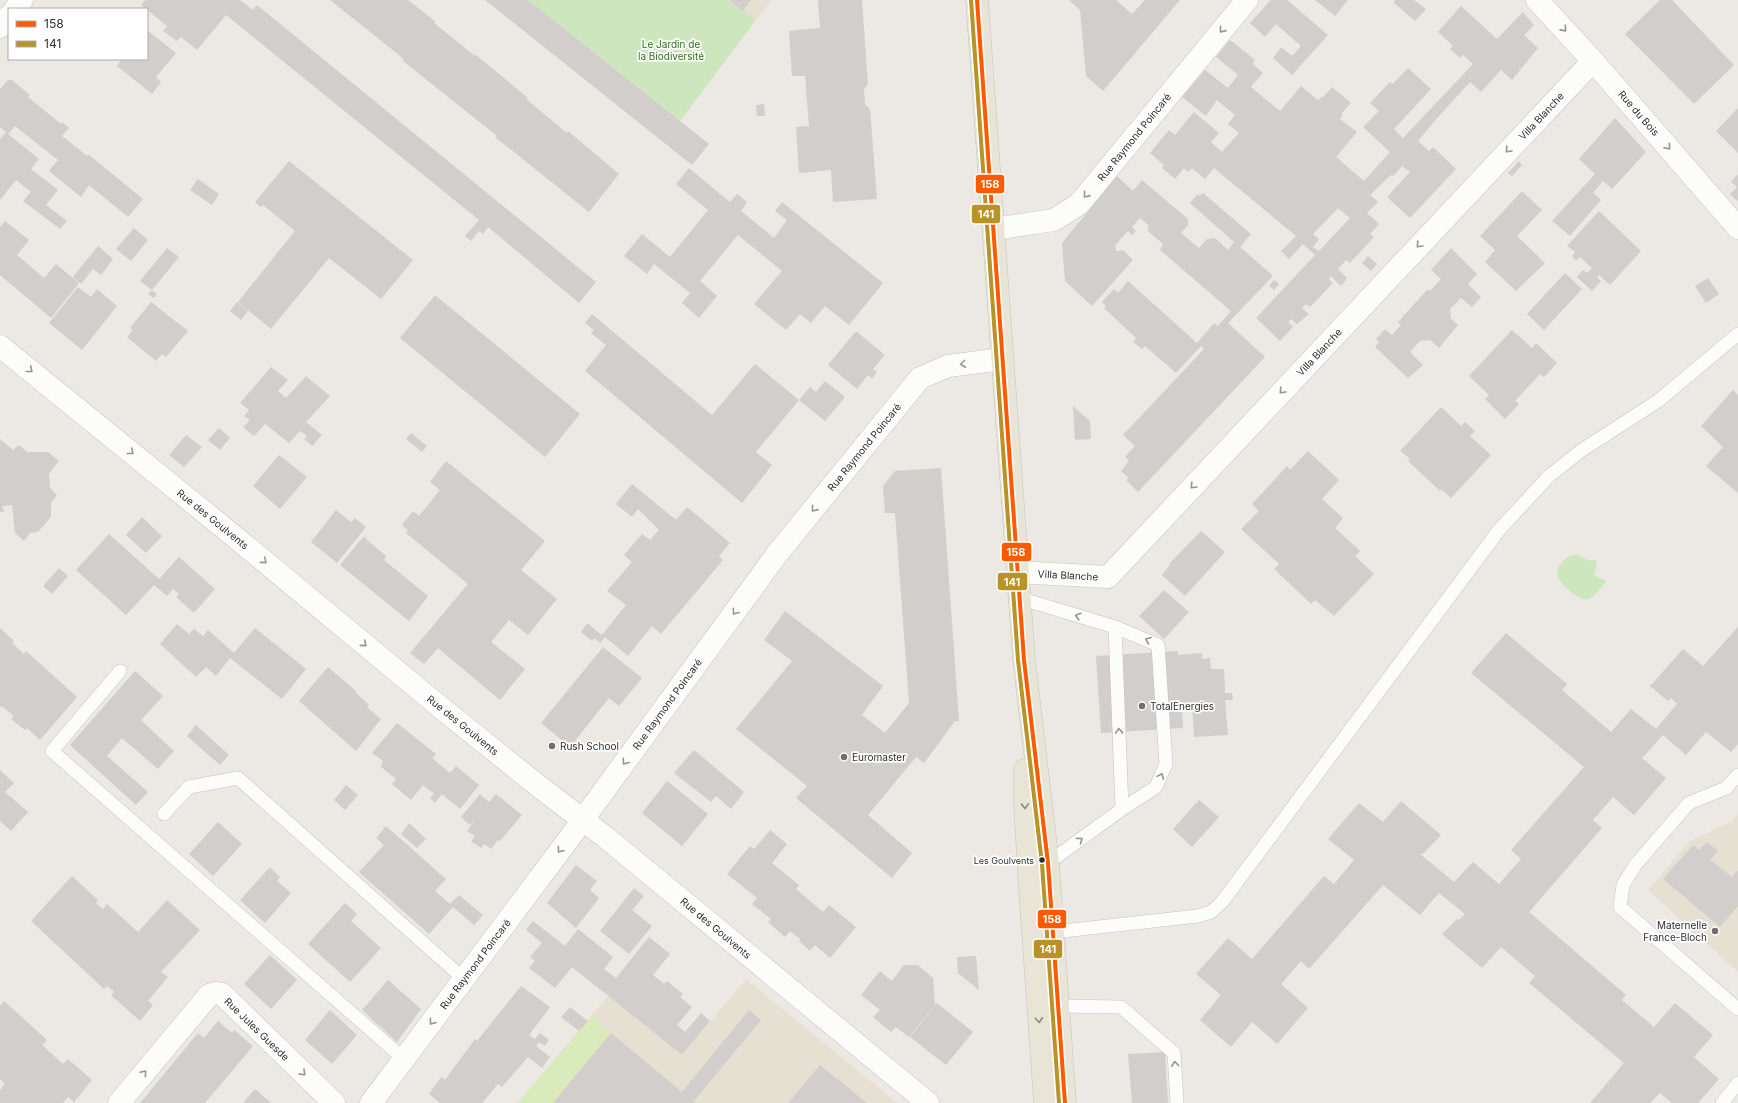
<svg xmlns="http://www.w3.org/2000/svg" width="1738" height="1103" viewBox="0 0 1738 1103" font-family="Inter,sans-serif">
	<rect width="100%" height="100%" fill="#ece8e4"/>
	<path fill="#e6e0d3" d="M729 0H772L756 20Z
		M1738 815V972L1648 890 1690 841 1732 821Z
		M746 979 897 1103H518L608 996 682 1055Z"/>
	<path fill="#cee6be" d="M528 0H729L756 20 680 121Z
		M1573 555H1579L1589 561 1595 559 1597 564 1594 575 1606 581C1602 587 1595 596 1589 599 1580 602 1563 586 1559 579 1553 569 1564 557 1573 555Z"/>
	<path fill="#d9eabb" d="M592 1016 611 1033 553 1103H518Z"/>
	<path fill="#d1cecb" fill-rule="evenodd" d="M145 0H240L253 10 257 5 596 282 579 303 488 227 483 234 479 231 471 241 465 236 479 220 226 15 197 50 181 37 177 41 163 31 167 26 141 5Z
		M330 0H408L436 22 434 23 475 56 476 55 528 98 526 99 567 133 568 131 619 174 589 212 495 137 497 136 403 61 404 59Z
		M485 0H528L709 144 692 165Z
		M729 0H751L743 11Z
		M818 0H862L868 84 864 89 865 104 870 109 877 199 833 202 831 170 799 173 796 127 809 126 805 76H792L789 31 820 28Z
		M1069 0H1116L1132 14 1145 0H1180L1103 91 1086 76 1080 10Z
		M1271 0H1287L1328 35 1292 75 1273 58 1281 47 1292 56 1301 46 1276 24 1265 37 1250 23Z
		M1315 0H1348L1335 16Z
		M1396 0H1414L1426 9 1415 21 1393 2Z
		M1660 0H1672L1734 65 1694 104 1625 34Z
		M1461 6 1497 39 1523 12 1534 25 1524 35 1538 48 1512 80 1501 70 1481 92 1470 82 1438 117 1418 141 1429 151 1433 147 1456 169 1410 218 1387 197 1410 172 1402 166 1393 176 1391 175 1370 195 1378 202 1367 213 1379 224 1370 234 1374 237 1350 263 1346 260 1338 269 1347 278 1341 286 1331 276 1329 279 1333 283 1310 307 1306 304 1302 308 1309 314 1297 324 1291 319 1288 322 1293 327 1280 341 1256 318 1315 255 1303 244 1289 259 1281 251 1296 236 1214 168 1205 179 1192 168 1188 172 1184 168 1175 179 1162 168 1164 165 1150 153 1169 130 1175 135 1194 112 1219 133 1211 142 1222 152 1239 133 1228 124 1235 115 1217 100 1206 116 1182 97 1205 70 1228 88 1238 75 1216 57 1230 40 1255 60 1253 64 1263 73 1251 87 1280 111 1301 86 1318 100 1321 97 1322 98 1332 87 1351 103 1341 114 1343 115 1340 119 1357 132 1336 157 1364 181 1390 152 1363 127 1379 111 1370 103 1390 82 1393 84 1408 68 1431 89 1394 129 1403 138 1473 64 1463 55 1460 58 1450 49 1453 46 1438 32ZM1338 208 1350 218 1319 251 1313 247 1319 239 1313 234Z
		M147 30 176 53 156 77 161 82 152 94 117 66 122 59H147Z
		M8 80H12L30 95 28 97 61 124 62 122 69 128 62 136 87 156 88 154 143 199 128 217 89 185 81 197 49 171 58 160 15 126 8 134 39 159 31 169 58 190 46 205 67 221 60 229 23 201 31 192 16 180 0 200V139L6 132 0 127V89Z
		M764 104 765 116H757L756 105Z
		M1738 108V153L1716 131Z
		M1615 118 1646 152 1612 189 1603 181 1593 193 1601 200 1570 236 1552 221 1595 174 1579 159Z
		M289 161 413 260 381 299 329 258 271 329 238 302 295 231 263 205 261 207 255 202Z
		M1519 161 1522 165 1512 176 1508 173Z
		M689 168 730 202 737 194 747 202 741 211 774 238 787 220 775 211 782 202 883 283 849 325 825 306 811 323 800 314 786 330 754 304 782 271 738 235 700 281 717 296 699 318 682 303 690 293 654 264 647 274 624 256 642 234 670 257 708 210 676 184Z
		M1738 174V200L1737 201 1730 194 1737 187 1731 182Z
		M1117 176 1133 191 1142 180 1188 219V225L1181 233 1199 248 1207 239 1215 238 1228 250 1234 242 1190 203 1198 194 1199 196 1203 193 1251 234 1240 247 1273 276 1228 323 1265 357 1138 492 1126 480 1129 478 1121 471 1129 461 1125 457 1135 446 1123 435 1204 349 1201 346 1176 373 1145 346 1142 349 1133 342 1136 338 1104 308 1106 306 1102 302 1114 289 1118 293 1128 281 1197 343 1214 323 1218 326 1231 311 1160 250 1163 244 1148 231V225L1140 218 1132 227 1136 231 1132 235 1128 231 1115 245 1116 251 1123 250 1133 260 1092 306 1065 281 1062 243Z
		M198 179 219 194 212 205 190 190Z
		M1522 191 1542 210 1517 236 1545 263 1516 291 1485 262 1495 250 1480 236Z
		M1599 211 1641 251 1610 285 1599 275 1597 278 1601 281 1592 291 1577 277 1583 270 1587 273 1592 268 1580 257 1576 261 1572 256 1575 252 1567 246Z
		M5 221 29 240 17 255 44 278 56 264 79 283 51 318 0 275V227Z
		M134 228 148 240 131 261 116 249Z
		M98 246 113 259 101 275 93 269 81 284 73 277Z
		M167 248 179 257 152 290 140 281Z
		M1451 248 1477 274 1468 284 1481 297 1472 307 1461 298 1450 309 1451 319 1458 325 1439 348 1430 340 1420 341 1410 352 1423 365 1408 378 1375 347 1379 342 1376 339 1385 329 1392 335 1401 325 1398 322 1428 289 1430 291 1441 279 1431 270Z
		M1368 256 1377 264 1371 271 1362 263Z
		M1565 273 1582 289 1544 330 1527 314Z
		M1708 278 1719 294 1706 303 1695 286Z
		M1274 280 1279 284 1274 290 1269 286Z
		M78 287 91 297 97 289 117 306 82 350 49 323Z
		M152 290 157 294 154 298 148 294Z
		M435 295 580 414 545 457 400 338Z
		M151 302 188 331 166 357 162 354 156 361 127 337 133 330 130 328Z
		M237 302 248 311 241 320 230 311Z
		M592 314 712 415 755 364 799 400 756 452 772 465 742 503 585 371 606 345 591 333 594 330 585 323Z
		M1512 330 1532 348 1536 343 1557 363 1544 377 1540 374 1515 401 1519 404 1505 419 1485 399 1489 395 1469 376Z
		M856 331 885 355 873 369 877 372 872 379 868 375 857 389 828 365Z
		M271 367 288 380 278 391 286 398 306 376 330 396 306 422 322 435 312 446 304 439 307 436 300 431 289 443 265 424 254 436 243 427 250 420 244 416 249 410 240 403Z
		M825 381 845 397 825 421 799 400 810 387 816 392Z
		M1733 390 1738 395V493L1706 466 1723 447 1701 426Z
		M1073 406 1090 421 1091 439 1075 440Z
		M1441 407 1461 426 1465 422 1475 431 1470 436 1491 455 1451 498 1441 489 1440 491 1408 461 1410 459 1400 451Z
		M219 428 230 438 220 450 208 440Z
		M411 433 427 446 422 452 406 439Z
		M186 435 202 447 184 467 169 455Z
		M0 439 13 450 19 445 27 452H48L59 461 49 474 50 488 57 495 51 503V517L38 532 30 533 24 541 15 533 12 505 2 506 4 512H0Z
		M1308 451 1339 480 1322 499 1343 518 1335 528 1360 551 1355 556 1374 574 1334 616 1315 600 1311 604 1274 569 1279 564 1241 529 1259 511 1252 504 1287 466 1290 470Z
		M279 455 307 477 280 509 253 486Z
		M446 461 545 541 521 570 557 599 528 635 509 620 491 642 525 669 500 700 438 648 424 664 410 653 468 584 406 533 408 530 402 525 413 511 419 516 440 490 430 482Z
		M941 468 959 721H955L924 763 916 757 868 815 912 853 892 878 796 798 807 786 736 729 792 661 764 640 785 611 883 686 862 715 885 733 909 703 895 513H885L883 486 895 471Z
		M632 484 676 520 687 507 730 543 719 556 723 560 661 634 652 626 628 656 605 637 600 643 594 638 592 641 581 632 587 623 602 635 626 605 607 591 632 562 624 555 642 534 650 540 659 530 638 509 632 517 616 504Z
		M336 510 351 522 355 518 366 527 337 563 311 542Z
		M142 517 162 536 146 553 126 535Z
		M1201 531 1225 552 1185 596 1162 575 1170 565 1169 564Z
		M109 534 159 579 179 557 215 589 194 613 176 597 179 594 173 589 167 596 154 585 126 615 76 570Z
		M366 536 367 538 366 539 386 556 384 560 428 596 409 621 340 565 363 537 365 538Z
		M59 568 68 576 52 594 43 586Z
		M1164 590 1189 612 1164 639 1139 616Z
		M177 624 189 634 194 629 203 636 208 630 234 653 255 628 306 669 282 699 230 658 216 676 206 667 196 677 160 644Z
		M1738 627V744L1731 752 1706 732 1686 755 1663 735 1642 758 1666 778 1634 815 1613 797 1593 820 1602 828 1529 912 1626 995 1622 1000 1654 1027 1675 1003 1713 1035 1694 1057 1719 1079 1698 1103H1672L1660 1093 1650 1103H1590L1624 1063 1529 983 1535 976 1501 947 1482 968 1442 934 1457 919 1459 920 1465 914 1439 893 1420 915 1383 885 1309 969 1301 961 1281 984 1308 1008 1277 1044 1252 1022 1231 1047 1200 1020 1221 995 1196 974 1228 938 1252 959 1324 876 1334 884 1354 860 1328 839 1359 803 1383 822 1401 801 1441 835 1423 854 1422 853 1420 854 1454 882 1473 862 1499 884 1521 859 1511 850 1584 767 1471 673 1506 633 1567 684 1562 690 1611 732 1631 709 1656 729 1677 704 1671 698 1668 701 1650 686 1683 649 1703 666Z
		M0 628 14 641 12 643 24 654 26 651 77 697 40 740 27 728 25 730 11 719 14 716 2 706 0 708Z
		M603 647 642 678 619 706 609 698 570 747 541 723Z
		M1178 651V655L1202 653V659L1210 658 1211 669H1224L1225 693H1232L1233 700H1225L1228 735 1194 737 1192 704 1182 705 1183 728 1101 733 1096 656Z
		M328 667 356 691 355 692 369 705 367 707 381 719 356 751 299 701Z
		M135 671 163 696 141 720 174 751 158 769 122 738 107 756 148 792 136 805 70 745Z
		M397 723 436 754 432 758 450 773 456 766 479 785 460 809 442 794 435 803 430 798 434 794 423 785 411 800 392 784 396 779 381 767 383 761 372 753Z
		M196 725 229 755 220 765 187 736Z
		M694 750 744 792 731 809 716 796 711 802 674 773Z
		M0 770 14 783 5 792 28 812 11 831 0 821Z
		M667 781 708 814 682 846 642 813Z
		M346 785 358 795 345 810 334 800Z
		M480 794 489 802 496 794 522 815 500 841 498 840 491 849 484 844 481 848 471 841 475 836 467 831 475 820 470 825 461 817Z
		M1199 800 1219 817 1192 847 1173 829Z
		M218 822 242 844 213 876 189 854Z
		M409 823 426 839 417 848 401 834Z
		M386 826 446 879 435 891 450 904 459 895 483 915 474 925 453 907 429 934 359 872 384 845 376 838Z
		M770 830 787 844 772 863 799 885 796 889 823 912 829 905 856 927 830 958 815 945 810 951 799 941 800 939 790 931 785 937 768 922 771 919 752 904 757 898 727 874 750 846 754 849Z
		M1707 842 1718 851 1710 860 1732 877 1738 870V906L1720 927 1663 879 1693 845 1699 850Z
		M576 865 597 881 590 890 599 898 576 928 547 903Z
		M270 867 280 877 277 881 291 893 265 923 240 900Z
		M72 876 98 900 96 903 103 909 107 904 138 932 167 900 200 930 161 972 168 977 148 1001 153 1005 140 1021 111 995 114 992 107 986 104 989 31 921Z
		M634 888 644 896 632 910 652 926 629 954 600 931Z
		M345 903 357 914 351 921 381 948 350 982 308 944Z
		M533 921 565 946 578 929 613 957 604 969 616 978 649 937 670 954 653 975 664 984 667 981 683 994 680 997 692 1007 677 1025 685 1032 701 1013 710 1021 682 1055 572 967 555 988 529 968 535 961 530 957 542 943 526 930Z
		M270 955 297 980 271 1009 244 984Z
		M976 956 979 990 958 973 957 957Z
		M904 965H918L933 978 935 1005 909 1037 896 1027 891 1032 873 1017 880 1010 861 995 880 971 892 981Z
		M388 980 421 1009 397 1042 362 1010Z
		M521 986 550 1007 529 1035 535 1039 540 1033 549 1040 545 1046 539 1042 536 1046 550 1057 542 1068 528 1057 502 1087 498 1084 482 1103H440L429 1094 441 1077 445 1080 475 1039 477 1041Z
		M4 1001 47 1040 42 1045 63 1064 68 1059 92 1080 74 1102 68 1097 63 1103H0V1090L5 1084 0 1079V1006Z
		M937 1003 973 1032 946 1065 910 1037Z
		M570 1007 588 1021 579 1031 561 1017Z
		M330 1010 357 1035 332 1064 305 1040Z
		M749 1010 761 1020 694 1101 697 1103H553L611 1033 682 1092Z
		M218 1021 232 1033 234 1030 253 1046 205 1103H140L198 1033 204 1038Z
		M1165 1052 1168 1103H1132L1128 1054Z
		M820 1065 867 1103H788Z
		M255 1089 271 1103H243Z"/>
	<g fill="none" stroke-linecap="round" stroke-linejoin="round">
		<defs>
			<path id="lane" d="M1019 598 1115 627 1158 645 1166 764 1156 787 1122 809
				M120 671 52 751 404 1059
				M1738 775 1726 788 1689 803 1636 864 1623 885 1620 907 1738 1009
				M164 814 189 787 238 778 464 979
				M1048 863 1122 809 1115 627
				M1054 932 1198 916 1211 912 1222 902 1499 530 1549 476 1582 450 1658 401 1738 334
				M1058 1006 1121 1007 1174 1053 1177 1103
				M1722 1103 1738 1083"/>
			<path id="street" d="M1537 0 1593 61 1738 228
				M15 9 22 0
				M0 27 9 16
				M994 229 1054 220 1079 204 1247 0
				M0 346 224 528 445 711 541 788 604 836 928 1103
				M1017 572 1108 577 1593 61
				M119 1103 209 995 215 993 222 994 334 1103
				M371 1103 568 840 777 554 920 378 948 366 1002 359"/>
			<path id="primary" d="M977 0 1024 660 1048 863 1065 1103
				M1025 770V805L1030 890 1045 1103"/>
		</defs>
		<use href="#lane" stroke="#c5c4c5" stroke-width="14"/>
		<use href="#street" stroke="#c5c4c5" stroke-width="23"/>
		<use href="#primary" stroke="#c6c5c4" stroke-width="23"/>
		<use href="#lane" stroke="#fcfcfb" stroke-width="13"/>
		<use href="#street" stroke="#fcfcfb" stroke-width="22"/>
		<use href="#primary" stroke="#e8e4d6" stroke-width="22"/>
		<defs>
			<path id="bus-1" d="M977 0 1024 660 1048 863 1065 1103"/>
			<path id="bus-2" d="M971 0 1018 660 1042 864 1059 1103"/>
		</defs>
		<use href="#bus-1" stroke="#fff" stroke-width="7"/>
		<use href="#bus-2" stroke="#fff" stroke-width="7"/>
		<use href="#bus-1" stroke="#ff5a00" stroke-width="4"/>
		<use href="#bus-2" stroke="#b99328" stroke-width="4"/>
	</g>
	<defs><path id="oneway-chevron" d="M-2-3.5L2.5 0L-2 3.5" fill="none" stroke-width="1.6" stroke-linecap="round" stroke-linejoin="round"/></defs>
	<g stroke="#959594">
		<use href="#oneway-chevron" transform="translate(1564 29) rotate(48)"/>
		<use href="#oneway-chevron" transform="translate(1222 30) rotate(129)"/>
		<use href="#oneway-chevron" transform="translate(1668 147) rotate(49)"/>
		<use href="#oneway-chevron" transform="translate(1508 150) rotate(133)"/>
		<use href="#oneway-chevron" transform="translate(1086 195) rotate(129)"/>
		<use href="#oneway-chevron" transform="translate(1419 245) rotate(133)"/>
		<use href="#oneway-chevron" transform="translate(963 364) rotate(173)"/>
		<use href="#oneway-chevron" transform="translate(30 370) rotate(39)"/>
		<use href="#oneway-chevron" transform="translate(1282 391) rotate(133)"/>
		<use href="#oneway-chevron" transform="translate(131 452) rotate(39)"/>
		<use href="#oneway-chevron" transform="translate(1193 486) rotate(133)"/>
		<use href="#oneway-chevron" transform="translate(814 509) rotate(129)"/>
		<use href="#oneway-chevron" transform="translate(264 561) rotate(40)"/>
		<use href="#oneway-chevron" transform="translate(735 612) rotate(126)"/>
		<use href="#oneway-chevron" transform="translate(1078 616) rotate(-163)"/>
		<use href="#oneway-chevron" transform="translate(1148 640) rotate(-158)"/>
		<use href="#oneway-chevron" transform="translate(364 644) rotate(40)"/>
		<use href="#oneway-chevron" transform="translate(1119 731) rotate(-92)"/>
		<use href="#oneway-chevron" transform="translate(625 762) rotate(126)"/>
		<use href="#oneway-chevron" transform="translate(1161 776) rotate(-66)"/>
		<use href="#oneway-chevron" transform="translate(1080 840) rotate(-36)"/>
		<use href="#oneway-chevron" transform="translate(560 850) rotate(127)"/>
		<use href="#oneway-chevron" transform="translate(432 1022) rotate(127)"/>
		<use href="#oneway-chevron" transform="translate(1175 1064) rotate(-94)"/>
		<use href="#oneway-chevron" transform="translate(144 1073) rotate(-50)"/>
		<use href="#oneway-chevron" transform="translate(303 1073) rotate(44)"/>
	</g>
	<g stroke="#8b8982">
		<use href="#oneway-chevron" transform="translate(1025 806) rotate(88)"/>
		<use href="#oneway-chevron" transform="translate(1039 1020) rotate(86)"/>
	</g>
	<g fill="#706f6e" stroke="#fff" stroke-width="1.5">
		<circle cx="1142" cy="706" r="4"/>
		<circle cx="552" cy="746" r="4"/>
		<circle cx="844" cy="757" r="4"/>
		<circle cx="1715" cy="931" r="4"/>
	</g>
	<circle fill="#2e2e2e" stroke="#fff" stroke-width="1.5" cx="1042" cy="860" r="3.5"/>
	<g text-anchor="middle" stroke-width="3.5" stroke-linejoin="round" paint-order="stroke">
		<g font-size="9" fill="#2e2e2e" stroke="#fff" text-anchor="end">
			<text x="1034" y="864">Les Goulvents</text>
		</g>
		<g font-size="10" fill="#2c6e1b" stroke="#fff">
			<text x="671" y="48">Le Jardin de<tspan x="671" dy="12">la Biodiversité</tspan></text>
		</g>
		<g font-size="10" fill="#2e2e2e" stroke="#fff">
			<text transform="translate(1639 113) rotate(49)" y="4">Rue du Bois</text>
			<text transform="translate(1541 116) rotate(-47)" y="4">Villa Blanche</text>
			<text transform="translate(1134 137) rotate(-51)" y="4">Rue Raymond Poincaré</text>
			<text transform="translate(1319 352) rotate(-47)" y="4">Villa Blanche</text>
			<text transform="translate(864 447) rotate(-51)" y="4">Rue Raymond Poincaré</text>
			<text transform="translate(213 519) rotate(39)" y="4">Rue des Goulvents</text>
			<text transform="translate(1068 575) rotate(3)" y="4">Villa Blanche</text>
			<text transform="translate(667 704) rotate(-54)" y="4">Rue Raymond Poincaré</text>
			<text transform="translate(463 725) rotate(39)" y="4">Rue des Goulvents</text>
			<text transform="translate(716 928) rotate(40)" y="4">Rue des Goulvents</text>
			<text transform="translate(475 964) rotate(-53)" y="4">Rue Raymond Poincaré</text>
			<text transform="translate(257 1029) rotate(44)" y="4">Rue Jules Guesde</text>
		</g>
		<g font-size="10" fill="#2e2e2e" stroke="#fff" text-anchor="start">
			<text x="1150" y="710">TotalEnergies</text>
			<text x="560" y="750">Rush School</text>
			<text x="852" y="761">Euromaster</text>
			<text x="1707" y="929" text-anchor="end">Maternelle<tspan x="1707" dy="12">France-Bloch</tspan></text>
		</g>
	</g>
	<g stroke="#fff" stroke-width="1.5">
		<rect x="975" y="174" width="30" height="20" rx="4" fill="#ff5a00"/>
		<rect x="971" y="204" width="30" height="20" rx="4" fill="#b99328"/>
		<rect x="1001" y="542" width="31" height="20" rx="4" fill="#ff5a00"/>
		<rect x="997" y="572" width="31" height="19" rx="4" fill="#b99328"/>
		<rect x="1037" y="909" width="30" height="20" rx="4" fill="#ff5a00"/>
		<rect x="1033" y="939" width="30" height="20" rx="4" fill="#b99328"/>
	</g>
	<g font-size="11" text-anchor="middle" font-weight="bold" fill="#fff">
		<text x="990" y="188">158</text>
		<text x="986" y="218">141</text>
		<text x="1016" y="556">158</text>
		<text x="1012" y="586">141</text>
		<text x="1052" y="923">158</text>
		<text x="1048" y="953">141</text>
	</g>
	<rect x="8" y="8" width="140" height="52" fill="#ffffff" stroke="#ababab"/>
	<rect x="16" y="21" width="20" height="6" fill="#ff5a00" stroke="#ababab"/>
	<text x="44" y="28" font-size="12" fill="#2e2e2e">158</text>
	<rect x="16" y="41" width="20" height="6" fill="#b99328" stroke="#ababab"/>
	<text x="44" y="48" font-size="12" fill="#2e2e2e">141</text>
</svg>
